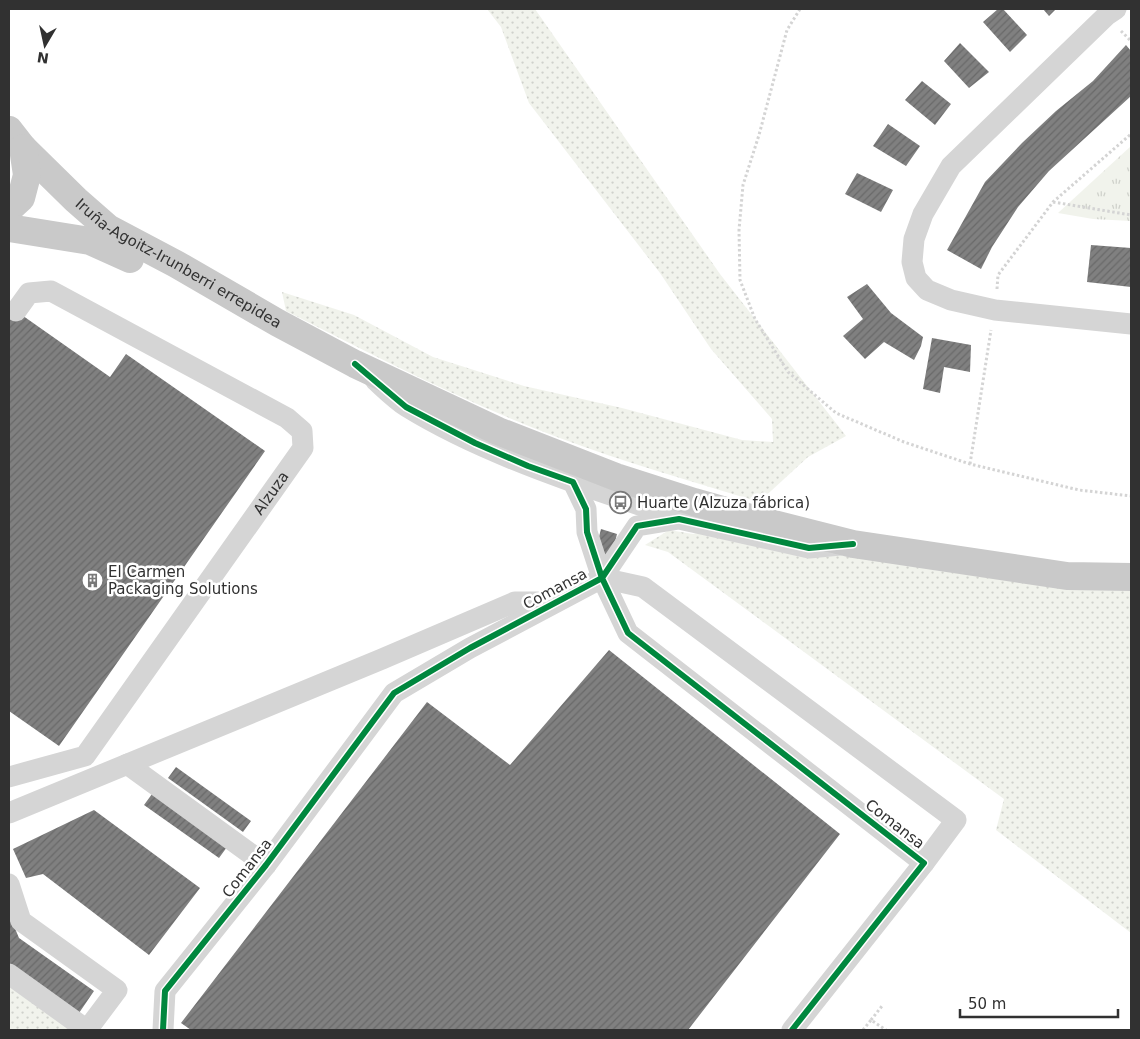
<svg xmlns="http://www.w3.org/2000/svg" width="1140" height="1039" viewBox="0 0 1140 1039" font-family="'DejaVu Sans',sans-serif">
	<defs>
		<pattern id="grass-dots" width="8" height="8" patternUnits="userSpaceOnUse" patternTransform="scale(1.25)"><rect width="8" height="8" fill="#f1f3ec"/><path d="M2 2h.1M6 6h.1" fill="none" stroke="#cfd1cb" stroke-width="1.8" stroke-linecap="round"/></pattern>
		<pattern id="park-tufts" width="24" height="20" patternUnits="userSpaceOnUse" patternTransform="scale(1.25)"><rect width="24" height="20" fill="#f1f3ec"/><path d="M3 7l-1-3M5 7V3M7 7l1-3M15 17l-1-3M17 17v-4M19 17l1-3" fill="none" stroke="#cfd1cb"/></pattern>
		<pattern id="building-hatch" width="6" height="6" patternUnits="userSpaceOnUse" patternTransform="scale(1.25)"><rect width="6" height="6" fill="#808080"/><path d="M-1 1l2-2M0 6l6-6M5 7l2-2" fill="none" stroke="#696969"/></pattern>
	</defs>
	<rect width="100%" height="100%" fill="#fff"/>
	<path fill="url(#grass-dots)" d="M487 9H535L720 274 846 436 808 457 759 502C691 481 623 462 557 437 464 402 375 356 286 311L282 292 354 315 433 357 524 386 622 408 742 440 773 442 772 419 711 349 660 273 529 103 501 27Z
		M754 519 1131 576V933L996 830 1004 799 668 552 645 545 669 530 693 534Z
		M9 986 77 1030H9Z"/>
	<path fill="url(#park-tufts)" d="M1131 146V221L1093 219 1058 213Z"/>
	<path fill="url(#building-hatch)" d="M998 9H1003L1027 35 1010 52 983 22Z
		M1043 9H1056L1049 16Z
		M960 43 989 72 969 88 944 61Z
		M1126 45 1131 51V96L1049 171 1018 207 992 247 981 269 947 250 985 182 1022 143 1056 111 1093 81Z
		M922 81 951 104 935 125 905 100Z
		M888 124 920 146 906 166 873 146Z
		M857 173 893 190 881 212 845 194Z
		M1091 245 1131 248V287L1087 282Z
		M867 284 891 313 923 337 921 346 914 360 884 342 865 359 843 336 863 319 847 297Z
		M9 306 110 377 126 354 265 451 59 746 9 711Z
		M932 338 971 345 970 372 944 367 940 393 923 389Z
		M601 529 617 534 611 558 595 553Z
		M609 650 840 834 688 1030H191L181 1023 427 702 510 765Z
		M176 767 251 821 243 832 168 778Z
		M152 794 227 847 219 858 144 805Z
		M94 810 200 888 149 955 43 874 26 878 13 849Z
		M9 914 19 938 94 991 79 1013 9 963Z"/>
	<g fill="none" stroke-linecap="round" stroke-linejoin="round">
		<path stroke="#d4d4d4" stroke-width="3" stroke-dasharray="2.5 2.5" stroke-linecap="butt" d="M800 9 787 30 759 135 743 185 739 230 740 280 755 319 788 372 836 413 904 442 970 464 1079 490 1131 496
			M1121 31 1131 41
			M1053 202 1131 215
			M997 289 998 275 1053 202 1131 134
			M970 464 991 330
			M871 1020 882 1006
			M863 1030 871 1020 886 1030"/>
		<g stroke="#d5d5d5" stroke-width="21">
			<path d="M1116 9 1107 15 951 166 923 214 914 239 912 262 916 278 927 290 951 300 995 310 1131 324"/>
			<path d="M375 380C385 389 396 400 407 407 459 439 516 462 573 482L586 509 587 532 602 578 637 526 679 519 809 548 840 545"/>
			<path d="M573 482 677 518"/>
			<path d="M602 578 628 633 924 863 792 1030"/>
			<path d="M127 764 266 865"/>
			<path id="s1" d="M9 777 85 756 303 448 302 431 287 418 51 291 29 293 16 311"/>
			<path d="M9 813 382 659 515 602H552"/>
			<path d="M9 884 21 921 117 990 87 1030"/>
			<path d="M9 974 87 1030"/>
			<path d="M163 1030 165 991 266 865 394 693 470 648 602 578 643 587 956 820 924 863"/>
		</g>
		<g stroke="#c9c9c9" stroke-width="28">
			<path id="s2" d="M9 130 23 148 76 200 108 228 176 264 278 323 355 364 498 431 616 477 694 502 754 519 853 544 1067 576 1131 577"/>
			<path d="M9 209 21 198 27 175 23 148"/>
			<path d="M9 228 90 241 130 259"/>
		</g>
		<defs>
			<path id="cycleway" d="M355 364 406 407 475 443 528 466 573 482 586 509 587 532 602 578 637 526 679 519 809 548 853 544
				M163 1030 165 991 266 865 394 693 470 648 602 578 628 633 924 863 792 1030"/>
		</defs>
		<use href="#cycleway" stroke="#fff" stroke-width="9"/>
		<use href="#cycleway" stroke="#00873e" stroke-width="6"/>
	</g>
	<defs>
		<symbol id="bus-ring" viewBox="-11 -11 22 22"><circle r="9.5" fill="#fff" stroke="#797979" stroke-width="1.5"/><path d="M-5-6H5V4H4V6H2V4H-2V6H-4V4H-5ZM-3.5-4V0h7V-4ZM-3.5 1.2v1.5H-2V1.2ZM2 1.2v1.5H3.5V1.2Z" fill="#797979"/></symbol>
		<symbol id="building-ring" viewBox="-11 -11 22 22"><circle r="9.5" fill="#fff" stroke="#797979" stroke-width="1.5"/><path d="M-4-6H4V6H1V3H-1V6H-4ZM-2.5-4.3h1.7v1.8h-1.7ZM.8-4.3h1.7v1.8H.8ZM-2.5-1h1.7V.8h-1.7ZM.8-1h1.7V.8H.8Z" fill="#797979"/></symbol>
	</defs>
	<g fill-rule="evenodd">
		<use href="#bus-ring" x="608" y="490" width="25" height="25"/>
		<use href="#building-ring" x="80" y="568" width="25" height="25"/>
	</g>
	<g text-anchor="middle" stroke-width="5" stroke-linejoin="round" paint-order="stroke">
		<g font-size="15" fill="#313131" stroke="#fff">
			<text dy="5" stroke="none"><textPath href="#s2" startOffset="218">Iruña-Agoitz-Irunberri errepidea</textPath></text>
			<text dy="5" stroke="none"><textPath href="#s1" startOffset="401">Alzuza</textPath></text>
			<text transform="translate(555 589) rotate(-28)" y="5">Comansa</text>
			<text transform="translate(895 824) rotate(38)" y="5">Comansa</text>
			<text transform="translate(247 868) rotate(-52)" y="5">Comansa</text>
		</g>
		<g font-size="15" fill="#313131" stroke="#fff" text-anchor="start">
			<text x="637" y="508">Huarte (Alzuza fábrica)</text>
			<text x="108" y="577">El Carmen<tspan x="108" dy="17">Packaging Solutions</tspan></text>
		</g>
	</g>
	<rect width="1140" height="1039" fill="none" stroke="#313131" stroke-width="20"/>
	<g transform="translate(45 45) rotate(189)" stroke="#ffffff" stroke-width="4" paint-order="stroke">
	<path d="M0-4L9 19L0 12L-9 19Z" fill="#313131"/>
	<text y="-8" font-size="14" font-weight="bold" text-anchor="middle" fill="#313131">N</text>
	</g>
	<path d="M960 1009v8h158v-8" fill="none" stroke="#313131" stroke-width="2.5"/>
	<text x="968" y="1009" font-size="15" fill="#313131" stroke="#ffffff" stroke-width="4" paint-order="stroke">50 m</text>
</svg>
